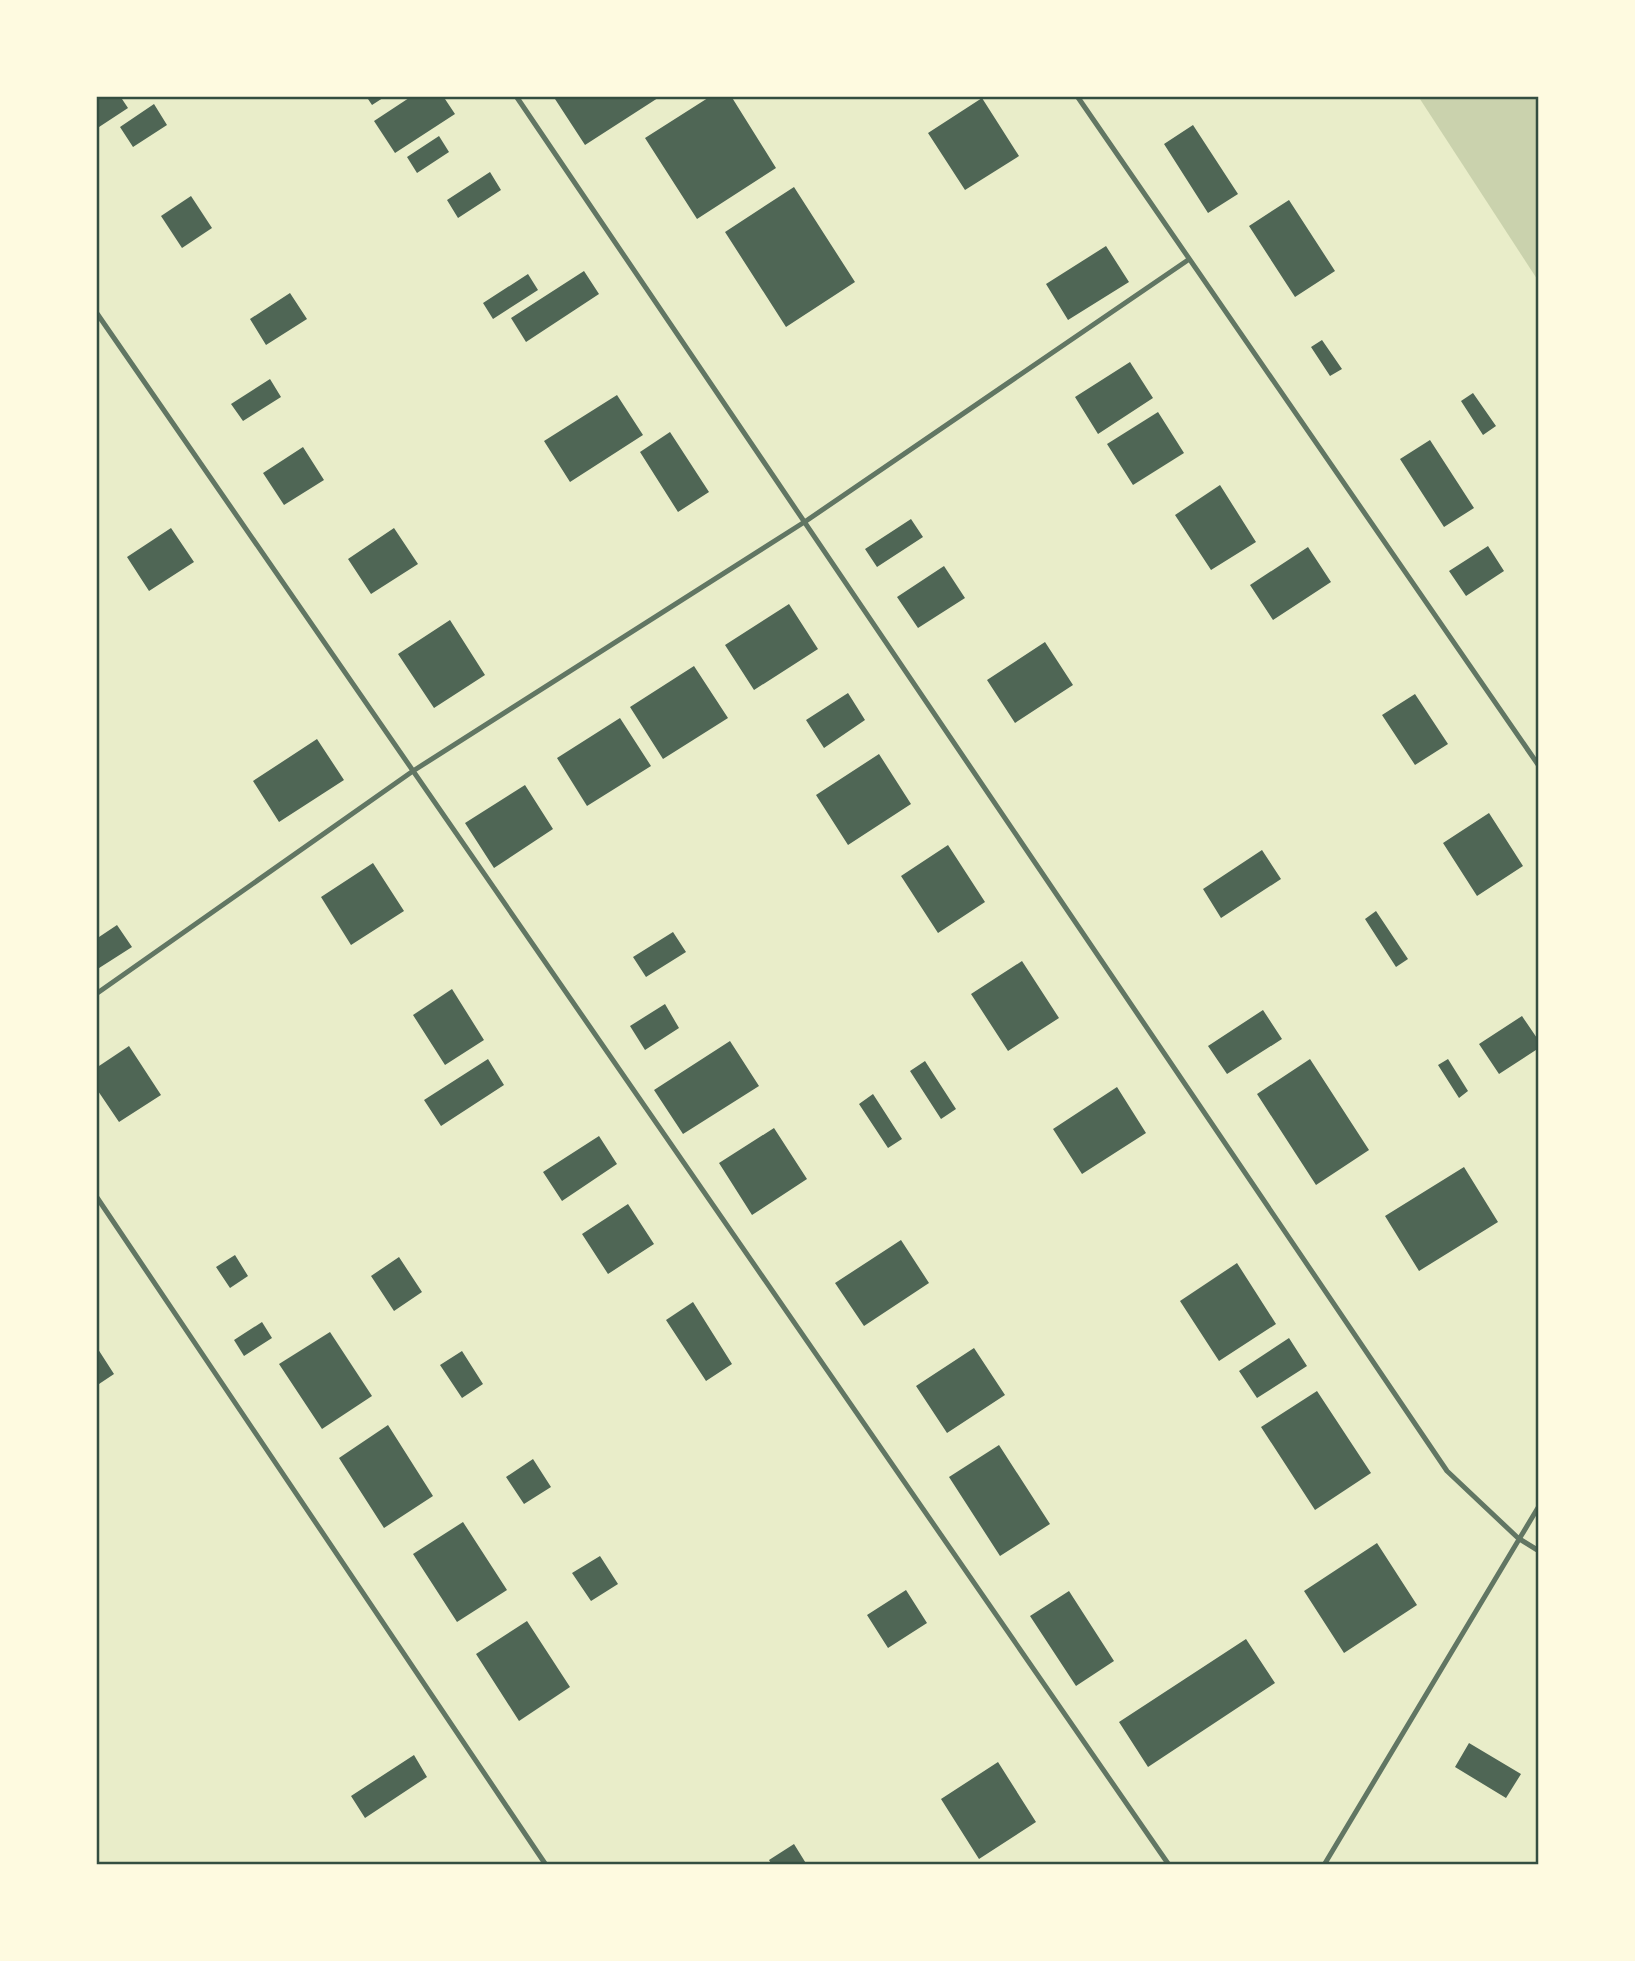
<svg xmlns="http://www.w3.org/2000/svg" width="1635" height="1961" viewBox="0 0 1635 1961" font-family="Roboto,sans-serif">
	<rect width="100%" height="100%" fill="#e9edc9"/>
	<path fill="#cad2ad" d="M1418 96H1539V282Z"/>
	<path fill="#4f6655" d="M96 96H120L128 108 96 129Z
		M366 96H386L372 105Z
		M412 96H443L455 114 395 153 374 121Z
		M559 96H661L585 145 555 99Z
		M711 96H731L776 168 697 219 645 138Z
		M982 98 1019 156 965 190 928 133Z
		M154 104 167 125 133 147 120 127Z
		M1193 125 1238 194 1208 213 1164 144Z
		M439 136 449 152 417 173 407 157Z
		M490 172 501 190 458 218 447 200Z
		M794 187 855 282 786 327 725 232Z
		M191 196 212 228 182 248 161 216Z
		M1289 200 1335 271 1295 297 1249 226Z
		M1106 246 1129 282 1068 320 1046 284Z
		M584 271 599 294 526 342 511 318Z
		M528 274 538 290 493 319 483 303Z
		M290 293 307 319 266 345 250 319Z
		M1322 340 1342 369 1330 376 1311 347Z
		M1130 362 1153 398 1098 434 1075 397Z
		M270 379 281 397 243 421 231 404Z
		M1473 393 1496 426 1483 435 1461 401Z
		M617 395 643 435 570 482 544 441Z
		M1158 412 1184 453 1133 485 1107 444Z
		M670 432 709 492 678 512 640 452Z
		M1430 440 1474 508 1444 527 1400 459Z
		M303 447 324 480 284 505 263 473Z
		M1220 485 1256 542 1211 570 1175 515Z
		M911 519 923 537 877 567 865 549Z
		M171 528 194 562 149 591 127 557Z
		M394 528 418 564 371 594 348 559Z
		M1488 546 1504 571 1466 596 1449 571Z
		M1308 547 1331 582 1273 620 1250 585Z
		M944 566 965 598 918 628 897 597Z
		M789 604 818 649 754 690 725 645Z
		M450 620 485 675 434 708 398 654Z
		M1045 642 1073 685 1015 723 987 680Z
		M694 666 728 718 663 759 630 707Z
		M848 693 865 720 824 748 806 720Z
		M1415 694 1448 744 1415 765 1382 715Z
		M620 718 651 766 587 806 557 758Z
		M317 739 344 780 279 822 253 781Z
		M879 754 911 804 848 845 816 795Z
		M525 785 553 829 494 868 465 823Z
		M1489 813 1523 866 1477 896 1443 843Z
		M948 845 985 902 938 933 901 876Z
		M1262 850 1281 879 1221 918 1203 889Z
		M373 863 404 911 351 945 321 897Z
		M1376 911 1408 959 1396 967 1365 919Z
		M117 925 132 947 96 970V939Z
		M673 932 686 952 646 977 633 957Z
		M1022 961 1059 1018 1008 1051 971 994Z
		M452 989 484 1040 445 1065 413 1015Z
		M665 1004 679 1028 645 1050 630 1026Z
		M1263 1010 1282 1039 1227 1074 1208 1046Z
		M1522 1016 1539 1041V1048L1499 1074 1479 1044Z
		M730 1041 759 1086 683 1134 654 1090Z
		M129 1046 161 1095 119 1122 96 1088V1068Z
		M488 1059 504 1085 441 1126 424 1100Z
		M1310 1059 1369 1150 1316 1185 1257 1094Z
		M1448 1059 1468 1091 1459 1098 1438 1065Z
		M925 1061 956 1109 941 1119 910 1071Z
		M1117 1087 1146 1133 1082 1174 1053 1129Z
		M873 1094 902 1139 888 1148 859 1104Z
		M774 1128 807 1179 752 1215 719 1163Z
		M599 1136 617 1164 562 1201 543 1172Z
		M1464 1167 1498 1222 1419 1271 1385 1216Z
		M628 1204 654 1244 608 1274 582 1234Z
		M901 1240 929 1283 864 1326 835 1283Z
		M235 1255 248 1276 230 1288 216 1267Z
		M399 1257 422 1292 394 1311 371 1276Z
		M1237 1263 1276 1324 1219 1361 1180 1301Z
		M693 1302 732 1364 706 1381 666 1320Z
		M262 1322 272 1338 244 1356 234 1340Z
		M330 1332 372 1396 322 1429 279 1364Z
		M1289 1338 1307 1366 1257 1398 1239 1371Z
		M96 1346 114 1374 96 1386Z
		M974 1348 1005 1395 947 1433 916 1386Z
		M462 1351 483 1384 462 1398 440 1365Z
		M1317 1391 1371 1473 1315 1510 1261 1427Z
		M388 1425 433 1496 384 1528 339 1458Z
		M999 1445 1050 1524 1000 1556 949 1477Z
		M533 1459 551 1487 524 1504 506 1477Z
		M463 1522 507 1590 457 1622 413 1554Z
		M1377 1543 1417 1605 1344 1653 1304 1591Z
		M600 1556 618 1584 591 1601 572 1573Z
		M906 1590 927 1623 888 1648 867 1615Z
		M1069 1591 1114 1661 1076 1686 1030 1616Z
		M527 1621 570 1687 519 1721 476 1654Z
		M1246 1639 1275 1683 1148 1767 1119 1722Z
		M1469 1743 1521 1774 1506 1798 1455 1767Z
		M414 1755 427 1777 365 1818 351 1796Z
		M998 1762 1036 1822 979 1859 941 1799Z
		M794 1844 807 1865H772L769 1860Z"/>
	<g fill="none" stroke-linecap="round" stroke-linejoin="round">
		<path stroke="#617663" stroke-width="5" d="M516 96 1447 1471 1518 1538 1539 1551
			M1077 96 1539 766
			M96 312 1169 1865
			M96 994 413 771 806 521 1188 260
			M96 1196 546 1865
			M1324 1865 1539 1506"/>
	</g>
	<rect width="1635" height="1961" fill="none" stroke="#fefae0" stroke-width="196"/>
	<rect x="98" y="98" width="1439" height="1765" fill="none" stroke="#344e41" stroke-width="2.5"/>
</svg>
